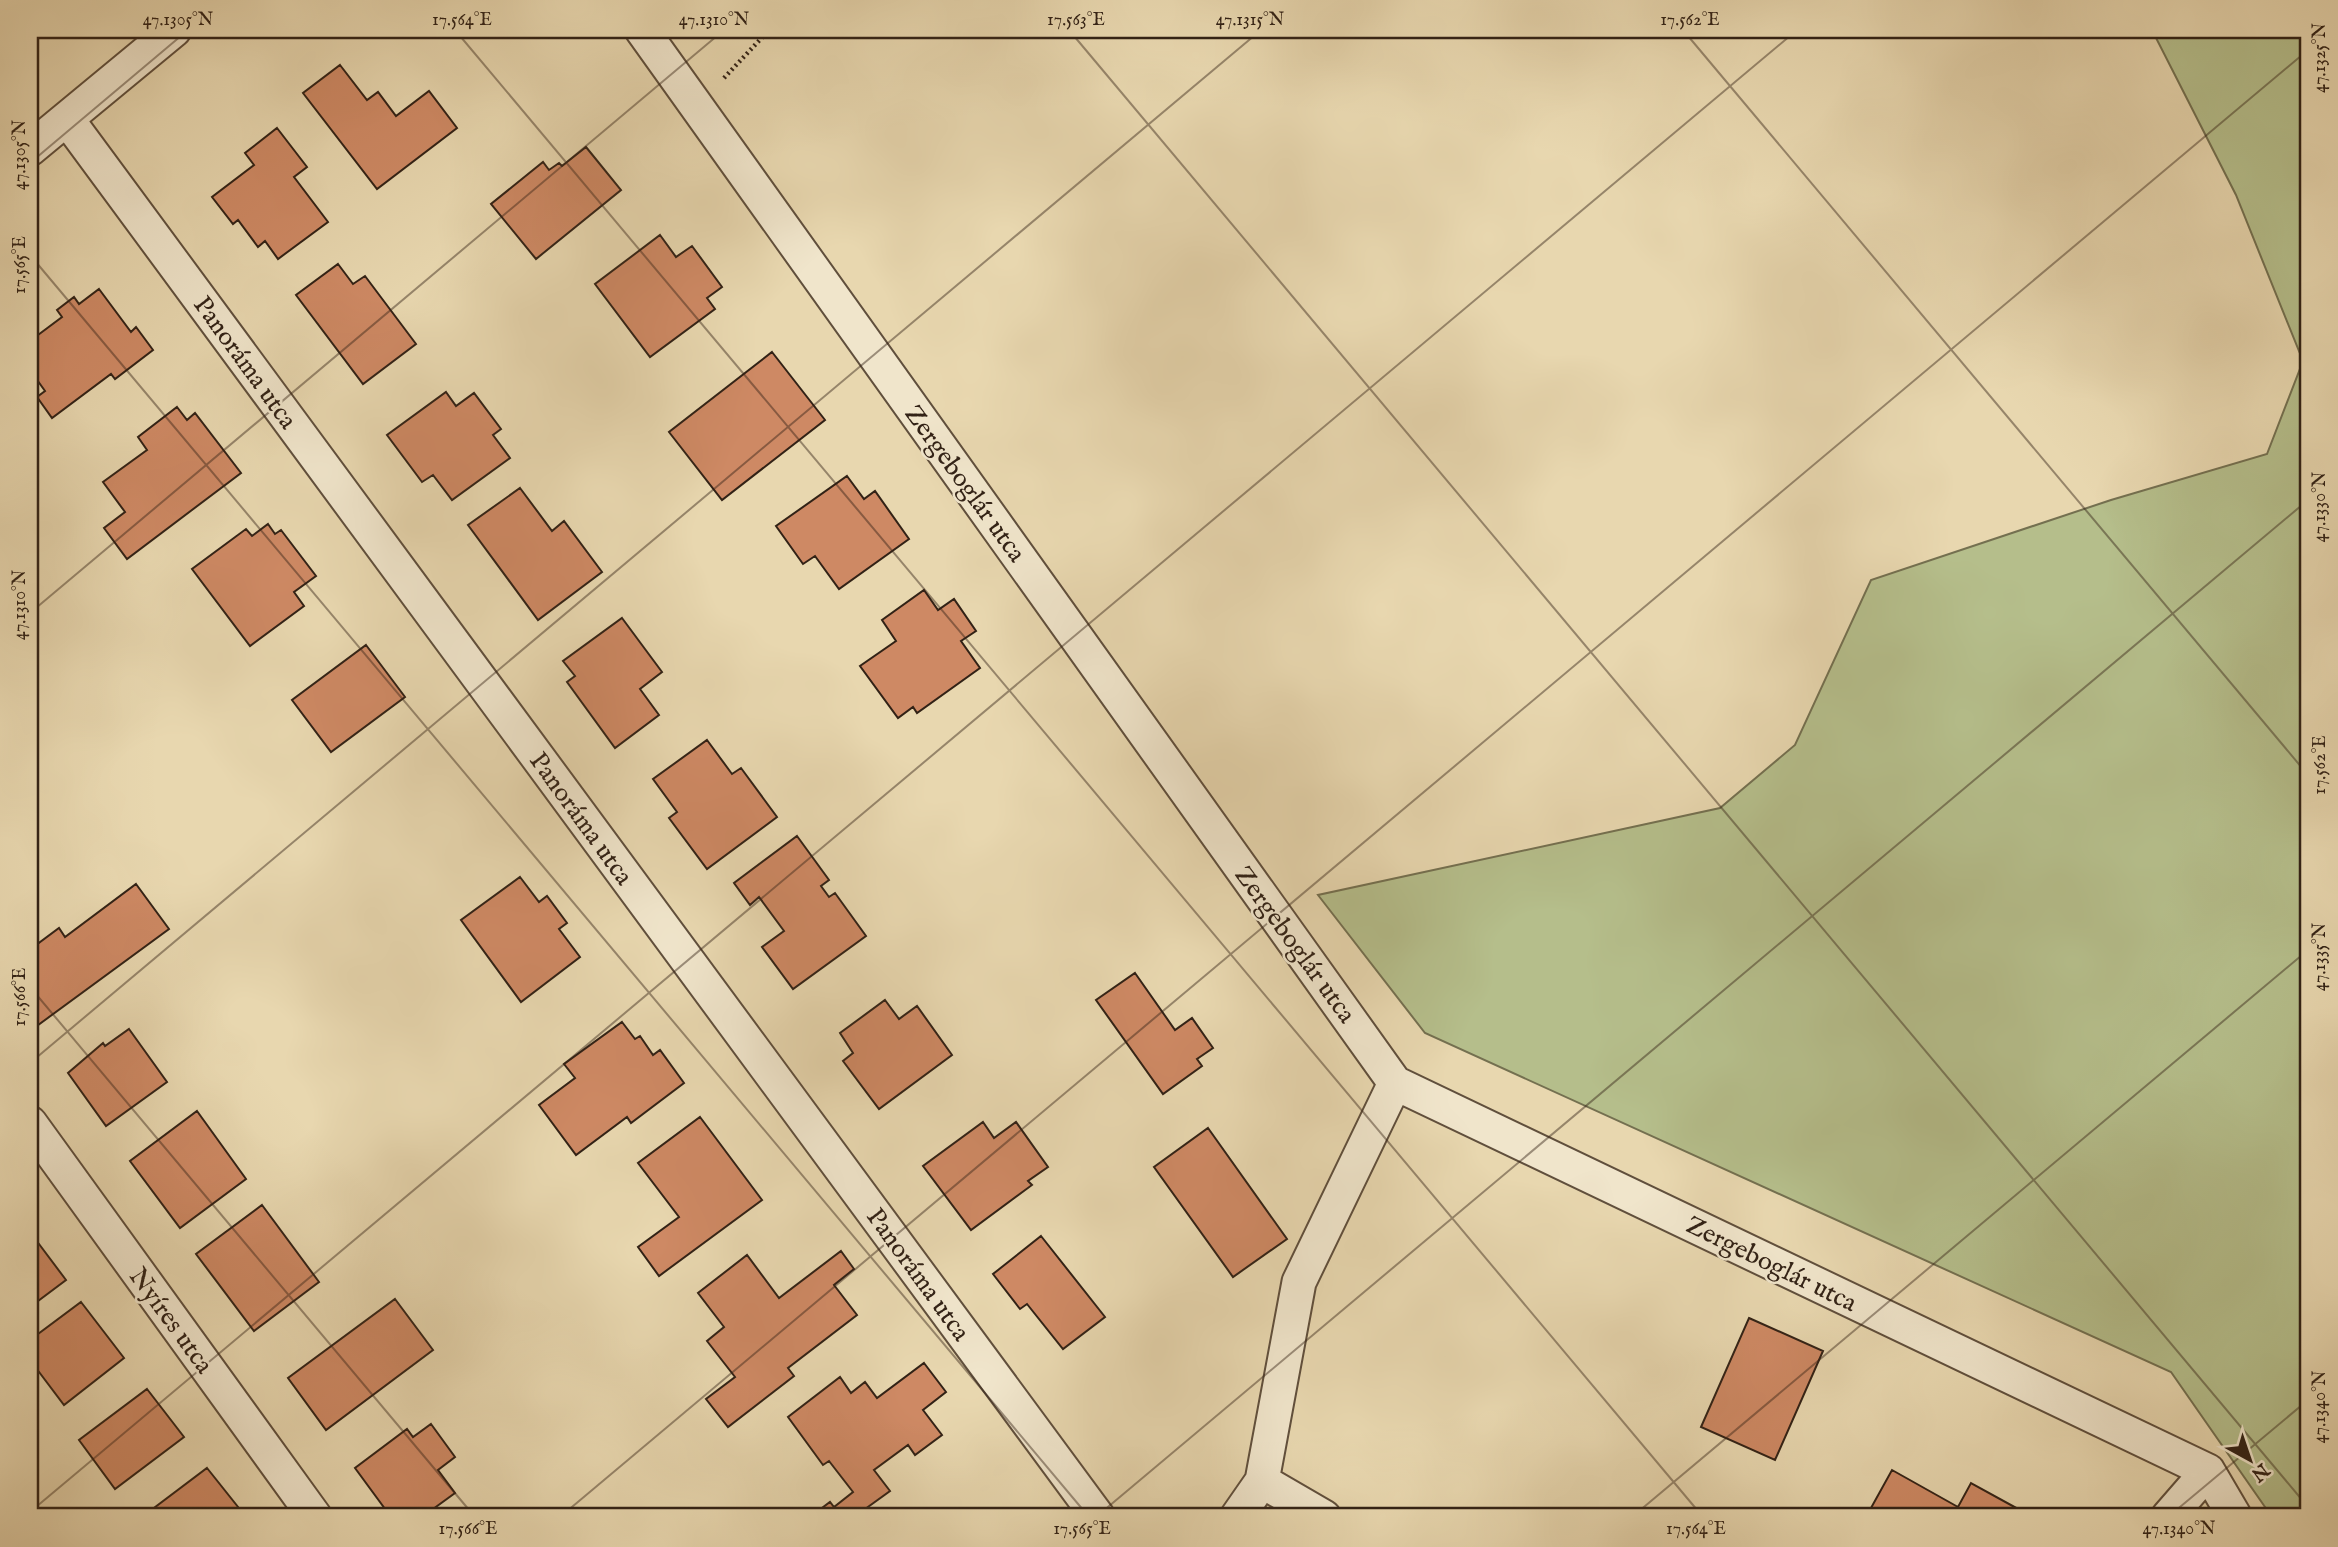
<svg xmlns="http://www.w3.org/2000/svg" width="2338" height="1547" viewBox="0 0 2338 1547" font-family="'IM FELL English',serif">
	<rect width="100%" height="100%" fill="#e8d7af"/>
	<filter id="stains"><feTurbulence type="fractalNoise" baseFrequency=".00286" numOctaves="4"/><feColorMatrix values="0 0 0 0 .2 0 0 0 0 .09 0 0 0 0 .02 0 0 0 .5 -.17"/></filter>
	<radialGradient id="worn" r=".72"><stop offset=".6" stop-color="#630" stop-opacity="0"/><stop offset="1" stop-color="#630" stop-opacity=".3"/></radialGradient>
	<path fill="#b5be8b" stroke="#747050" stroke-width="2" d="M2152 30H2308V1517H2272L2171 1372 1425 1033 1318 895 1720 808 1795 745 1871 580 2111 500 2267 454 2303 361 2236 195Z"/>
	<path fill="#ce8964" stroke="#322216" stroke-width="2" d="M340 65 367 100 378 92 396 116 429 91 457 128 377 189 303 93Z
		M277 128 307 167 294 177 328 222 278 259 265 241 258 247 238 220 233 224 212 197 254 165 245 153Z
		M586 147 621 190 536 259 491 204 543 162 549 170 559 163 562 166Z
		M660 235 676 257 692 246 722 287 707 298 715 309 650 357 595 284Z
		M338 264 353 284 365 276 416 344 363 384 296 295Z
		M99 289 131 332 136 327 153 350 115 379 111 374 52 418 37 397 45 391 30 370V341L62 317 57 310 74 297 79 304Z
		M772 352 825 420 722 500 669 432Z
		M446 392 456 406 474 393 501 429 493 435 510 458 452 500 433 475 422 482 387 435Z
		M177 407 187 420 195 413 241 473 127 559 104 528 125 512 103 482 147 450 138 437Z
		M847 476 864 499 875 491 909 539 839 589 815 556 803 564 776 526Z
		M520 488 552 531 564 521 602 572 538 620 468 525Z
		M268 524 275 534 281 530 316 576 294 592 304 606 250 646 192 569 246 529 252 536Z
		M924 590 938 610 954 599 976 631 961 641 980 668 917 713 913 707 898 718 860 666 896 641 882 620Z
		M622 618 662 672 640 689 659 715 615 748 567 682 575 676 563 661Z
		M366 645 405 697 331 752 292 700Z
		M707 740 732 774 741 768 777 817 707 869 669 818 677 812 653 779Z
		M797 836 829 880 821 886 829 897 835 893 866 936 793 989 762 947 784 931 759 897 750 905 734 883Z
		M520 877 539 902 547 896 567 923 559 929 580 957 521 1002 461 920Z
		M136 884 169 929 30 1031V936L36 945 59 928 65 937Z
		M1135 973 1175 1030 1192 1018 1213 1048 1197 1059 1202 1066 1163 1094 1096 1000Z
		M885 1000 899 1019 917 1006 952 1055 879 1109 843 1061 853 1053 840 1033Z
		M622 1022 635 1039 640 1036 653 1055 660 1050 684 1083 631 1123 627 1117 576 1155 539 1105 575 1078 564 1064Z
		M129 1029 167 1082 106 1126 68 1073 103 1043 105 1046Z
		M197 1111 246 1179 180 1228 130 1161Z
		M700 1117 762 1200 659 1276 638 1247 679 1217 638 1163Z
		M983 1122 994 1138 1016 1122 1048 1167 1028 1181 1032 1185 971 1230 923 1166Z
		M1208 1128 1287 1239 1233 1277 1154 1167Z
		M262 1205 319 1282 254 1331 196 1254Z
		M30 1232 66 1280 30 1307Z
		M1041 1236 1105 1317 1063 1349 1027 1304 1020 1309 993 1274Z
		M841 1251 854 1269 834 1285 857 1315 788 1368 794 1376 728 1427 706 1399 735 1377 707 1341 724 1327 698 1293 747 1255 779 1298Z
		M395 1299 433 1350 326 1430 288 1378Z
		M81 1302 124 1358 64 1405 30 1360V1340Z
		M1749 1318 1823 1351 1775 1460 1701 1427Z
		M924 1363 946 1392 923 1410 942 1435 915 1455 908 1445 874 1470 890 1491 854 1517H810L830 1502 834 1507 853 1492 829 1461 823 1465 788 1417 840 1377 851 1393 865 1382 877 1398Z
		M147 1389 184 1437 115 1489 79 1440Z
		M431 1424 455 1457 438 1470 455 1493 422 1517H391L355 1468 407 1429 413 1437Z
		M207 1468 246 1517H142Z
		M1892 1470 1958 1507 1971 1483 2020 1510 2016 1517H1866Z"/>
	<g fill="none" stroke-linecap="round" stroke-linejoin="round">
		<defs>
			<path id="street" d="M642 30 1395 1083 2208 1471 2235 1517
				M67 119 1098 1517
				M30 149 174 30
				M30 1123 315 1517
				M1262 1481 1324 1517
				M1237 1517 1262 1481 1299 1282 1395 1083
				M2168 1517 2208 1471"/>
		</defs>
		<use href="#street" stroke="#604f3c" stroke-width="37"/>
		<path stroke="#322216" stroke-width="4.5" stroke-dasharray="2 3.5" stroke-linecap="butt" d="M724 78 769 30"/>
		<use href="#street" stroke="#f0e5cb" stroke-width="33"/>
	</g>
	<path fill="none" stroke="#322216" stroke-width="2" stroke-opacity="0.45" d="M455 30 1703 1517M1069 30 2308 1507M1683 30 2308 775M2297 30 2308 44M30 163 188 30M30 255 1089 1517M30 613 724 30M30 987 475 1517M30 1063 1261 30M30 1512 1797 30M560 1517 2308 50M1096 1517 2308 500M1632 1517 2308 950M2168 1517 2308 1400"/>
	<g text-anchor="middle" stroke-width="5" stroke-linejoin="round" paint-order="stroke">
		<g font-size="26" fill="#322216" stroke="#f0e5cb">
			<text transform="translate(246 362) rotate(54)" y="9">Panoráma utca</text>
			<text transform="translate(966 483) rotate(54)" y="9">Zergeboglár utca</text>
			<text transform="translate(582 818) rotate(54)" y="9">Panoráma utca</text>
			<text transform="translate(1296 944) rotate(54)" y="9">Zergeboglár utca</text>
			<text transform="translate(1772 1263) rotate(26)" y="9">Zergeboglár utca</text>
			<text transform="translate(919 1274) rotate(54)" y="9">Panoráma utca</text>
			<text transform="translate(172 1320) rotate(54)" y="9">Nyíres utca</text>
		</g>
	</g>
	<rect width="2338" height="1547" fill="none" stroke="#e8d7af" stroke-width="77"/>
	<g transform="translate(2250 1460) rotate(140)" stroke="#f0e5cb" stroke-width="5" paint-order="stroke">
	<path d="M0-5L12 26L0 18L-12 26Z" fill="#322216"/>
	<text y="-10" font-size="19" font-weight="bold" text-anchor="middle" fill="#322216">N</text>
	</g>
	<rect x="38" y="38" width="2262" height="1470" fill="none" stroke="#322216" stroke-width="2.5"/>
	<g font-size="18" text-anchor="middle" fill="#322216">
		<text x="178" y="25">47.1305°N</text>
		<text x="462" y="25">17.564°E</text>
		<text x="714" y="25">47.1310°N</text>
		<text x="1076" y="25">17.563°E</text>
		<text x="1250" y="25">47.1315°N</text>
		<text x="1690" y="25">17.562°E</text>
		<text transform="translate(2319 58) rotate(-90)" y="6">47.1325°N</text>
		<text transform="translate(19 155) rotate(-90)" y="6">47.1305°N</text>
		<text transform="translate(19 265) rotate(-90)" y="6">17.565°E</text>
		<text transform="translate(2319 507) rotate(-90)" y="6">47.1330°N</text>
		<text transform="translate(19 605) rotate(-90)" y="6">47.1310°N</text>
		<text transform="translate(2319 765) rotate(-90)" y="6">17.562°E</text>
		<text transform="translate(2319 957) rotate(-90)" y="6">47.1335°N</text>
		<text transform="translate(19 997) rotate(-90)" y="6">17.566°E</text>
		<text transform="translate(2319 1407) rotate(-90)" y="6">47.1340°N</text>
		<text x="468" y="1534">17.566°E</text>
		<text x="1082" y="1534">17.565°E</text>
		<text x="1696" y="1534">17.564°E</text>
		<text x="2179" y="1534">47.1340°N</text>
	</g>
	<rect width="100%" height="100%" filter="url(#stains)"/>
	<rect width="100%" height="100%" fill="url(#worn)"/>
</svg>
